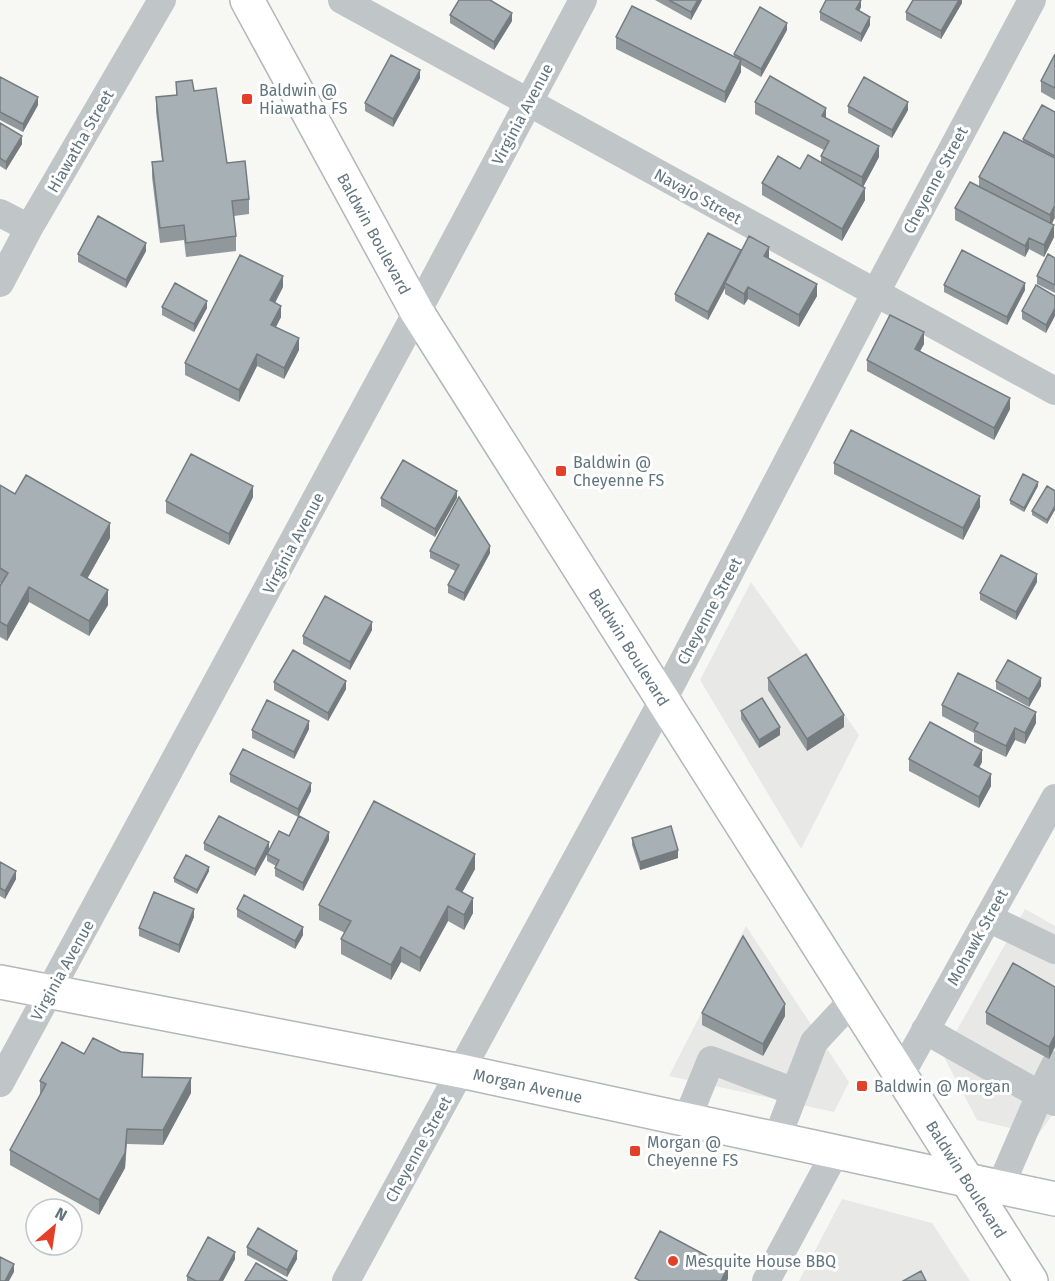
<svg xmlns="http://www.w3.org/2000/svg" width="1055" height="1281" viewBox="0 0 1055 1281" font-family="'Fira Sans',sans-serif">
	<rect width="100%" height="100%" fill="#f7f7f4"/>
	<path fill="#e8e8e7" d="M751 582 859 735 801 849 700 680Z
		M1025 909 1055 926V1114H1053L1038 1135 977 1120 943 1055Z
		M746 926 849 1082 834 1112 669 1076Z
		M842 1199 932 1223 970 1281H799Z"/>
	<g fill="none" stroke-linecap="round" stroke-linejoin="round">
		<defs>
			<g id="major">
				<path id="s1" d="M247 0 417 312 1031 1281"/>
				<path id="s2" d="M0 982 461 1071 1055 1199"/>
			</g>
		</defs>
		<use href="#major" stroke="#b1b7ba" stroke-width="36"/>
		<path stroke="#c0c5c8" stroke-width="28" d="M342 0 1055 391
			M0 213 29 228
			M0 283 29 228 162 0
			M988 918 1055 950
			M925 1030 1040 1095 1000 1187
			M1055 1065 1040 1095 1055 1102
			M900 1076 1055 798
			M0 1083 417 312 583 0
			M687 1119 711 1060 795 1092
			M777 1138 814 1042 852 1001
			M346 1281 663 700 875 294 1032 0
			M766 1281 836 1151"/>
		<use href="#major" stroke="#fff" stroke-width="33"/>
	</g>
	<path fill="#90989c" d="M655 0H702L691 20Z
		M962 0V3L941 39 906 20V12Z
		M861 7 859 11 870 25 861 42 820 20V12Z
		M450 15 512 21 494 50 450 23Z
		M787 30 761 77 741 65V72L725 103 616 49V37L734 57V54Z
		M1055 54V100L1041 92V81Z
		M0 77 38 105 23 132 0 120Z
		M420 78 393 127 365 111V103Z
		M176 82 194 91 227 163 249 199V214L234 216 236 236V251L186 257 184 240 160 243 152 177V162L162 161 156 112V97L176 95Z
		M755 102 826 119 879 157 863 187 865 200 842 241 762 195V183L800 169 821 163V156L824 150 755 114Z
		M848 106 908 110 892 138 848 113Z
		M1055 112V219H1054L1052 224 1054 237 1044 257 1029 249 1025 257 955 220V208L979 186V177L1023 142V139Z
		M0 123 22 144 6 170 0 166Z
		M741 250 769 258 817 296 799 327 748 299 744 305 725 294V288L708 320 675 301V294Z
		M146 251 126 288 78 262V254Z
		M1055 258V293L1037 284V276Z
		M944 285 1025 290 1007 325 944 292Z
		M283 287 275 303 281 317 276 327 299 350 284 379 257 366 239 402 185 375V363Z
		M1055 296 1046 333 1022 319V311Z
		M162 307 207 308 194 332 162 315Z
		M924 344 920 351 1010 409 994 440 867 371V360Z
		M834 463 980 507 963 540 834 474Z
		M0 485 15 494 110 538 87 578 108 605 89 636 29 602 7 641 0 637V586L1 584 0 583Z
		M1038 486 1024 512 1010 504V500Z
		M1055 491 1047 524 1032 515V511Z
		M253 497 229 545 166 513V501Z
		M381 498H457L435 537 381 506Z
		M430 551 490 553 464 601 448 593V585L455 571 430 558Z
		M1037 582 1016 620 980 600V593Z
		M372 630 350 670 303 644V636Z
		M768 678 844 727 807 751 768 690Z
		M996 681 1041 686 1029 707 996 689Z
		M274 682 346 689 328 721 274 690Z
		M942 705 1036 723 1025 744 1015 740 1006 757 974 742V733L942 716Z
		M741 711 780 735 759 748 741 719Z
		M309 729 294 759 252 738V730Z
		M909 759 982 762 979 768 991 786 979 808 909 771Z
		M230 774 311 791 298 817 230 782Z
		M289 836 329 840 303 891 275 876V868L276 866 267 861V855L255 876 204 850V843L269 849Z
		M632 838 678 858 640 870 632 845Z
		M0 862 16 879 5 899 0 896Z
		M475 869 462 892 473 913 464 930 448 921 420 972 401 962 391 980 341 954V939L345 933 319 920V905Z
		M209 871 197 894 174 882V878Z
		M237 909 303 935 295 949 237 917Z
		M194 917 179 953 139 936V928Z
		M1055 987 1049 1059 986 1024V1012Z
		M702 1013 785 1016 763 1056 702 1025Z
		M84 1054 143 1077 191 1093 163 1145 127 1144 125 1168 99 1215 10 1165V1150L40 1095V1081Z
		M247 1247 297 1259 287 1277 247 1255Z
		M235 1259 223 1281H187V1276Z"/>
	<path fill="#757c7f" d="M698 0H702L691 20V12Z
		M861 0V7L856 17V9Z
		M959 0H962V3L941 39V31Z
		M512 13V21L494 50V42Z
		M870 17V25L861 42V34Z
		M787 23V30L761 77V69Z
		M741 60V72L725 103V92Z
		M420 70V78L393 127V119Z
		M38 97V105L23 132V124Z
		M908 102V110L892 138V130Z
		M826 108V119L822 116Z
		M22 136V144L6 170V162Z
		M879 146V157L862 189V177Z
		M865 188V200L842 241V229Z
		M1054 207V219L1050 227V215Z
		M1054 225V237L1044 257V245Z
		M1029 238V249L1025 257V246Z
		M146 243V251L126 288V280Z
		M769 247V259L764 256Z
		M741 250 725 283V288L708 320V312Z
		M283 276V287L270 312V300Z
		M1025 283V290L1007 325V317Z
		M817 284V296L799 327V315Z
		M748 287V299L744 305V294Z
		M207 301V308L194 332V324Z
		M281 306V317L271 336V325Z
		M1055 308V316L1046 333V325Z
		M924 332V344L915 360V349Z
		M299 338V350L284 379V368Z
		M257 354V366L239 402V390Z
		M1010 398V409L994 440V428Z
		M1038 482V486L1024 512V508Z
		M253 486V497L229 545V534Z
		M457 491V498L435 537V529Z
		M980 496V507L963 540V528Z
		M1055 506V510L1047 524V520Z
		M110 523V538L81 590V575Z
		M490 546V553L464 601V593Z
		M1037 574V582L1016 620V612Z
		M29 587V602L7 641V626Z
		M108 590V605L89 636V621Z
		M372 622V630L350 670V662Z
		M1041 678V686L1029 707V699Z
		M346 681V689L328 721V713Z
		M1036 712V723L1025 744V733Z
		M844 715V727L807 751V739Z
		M309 721V729L294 759V752Z
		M780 727V735L759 748V740Z
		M1015 728V740L1006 757V746Z
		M982 750V762L974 777V765Z
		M991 774V786L979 808V797Z
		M311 783V791L298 817V809Z
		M329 832V840L303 891V883Z
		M269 842V850L255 876V869Z
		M678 850V858L640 870V862Z
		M475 854V869L456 904V889Z
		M209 867V871L197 894V890Z
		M16 871V879L5 899V891Z
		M473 898V913L464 930V915Z
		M448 906V921L420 972V958Z
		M194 909V917L179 953V945Z
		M303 927V935L295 949V941Z
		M401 947V962L391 980V965Z
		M785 1004V1016L763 1056V1044Z
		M1055 1035V1047L1049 1059V1047Z
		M191 1078V1093L163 1145V1130Z
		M127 1129 125 1168 99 1215V1200Z
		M297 1251V1259L287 1277V1270Z
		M235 1252V1259L223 1281H219Z
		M14 1264V1272L9 1281H5Z
		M728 1267V1279L727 1281H721Z"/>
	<path fill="#a7b1b5" stroke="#757c7f" stroke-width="1.5" d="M459 0H490L512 13 494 42 450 15Z
		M669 0H698L691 12Z
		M826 0H861L856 9 870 17 861 34 820 12Z
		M913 0H959L941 31 906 12Z
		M632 6 741 60 725 92 616 37Z
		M760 7 787 23 761 69 734 54Z
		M1055 54V88L1041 81Z
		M391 55 420 70 393 119 365 103Z
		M770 76 826 108 822 116 879 146 862 177 821 156 829 141 755 102Z
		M0 77 38 97 23 124 0 112Z
		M864 77 908 102 892 130 848 106Z
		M192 80 194 91 216 88 227 163 245 161 249 199 232 201 236 236 186 243 184 225 160 228 152 162 163 161 156 97 177 95 176 82Z
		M1042 105 1055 112V156L1023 139Z
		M0 123 22 136 6 162 0 158Z
		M1004 132 1055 158V208L1054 207 1050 215 979 177Z
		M808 155 865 188 842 229 762 183 778 156 800 169Z
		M970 182 1054 225 1044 245 1029 238 1025 246 955 208Z
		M98 216 146 243 126 280 78 254Z
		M708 233 741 250 708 312 675 294Z
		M749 236 769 247 764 256 817 284 799 315 748 287 744 294 725 283Z
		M962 250 1025 283 1007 317 944 285Z
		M1048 254 1055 258V285L1037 276Z
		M240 255 283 276 270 300 281 306 271 325 299 338 284 368 257 354 239 390 185 363Z
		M175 283 207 301 194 324 162 307Z
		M1036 285 1055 296V308L1046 325 1022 311Z
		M890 315 924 332 915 349 1010 398 994 428 867 360Z
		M851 430 980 496 963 528 834 463Z
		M191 454 253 486 229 534 166 501Z
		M403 460 457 491 435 529 381 498Z
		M1023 474 1038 482 1024 508 1010 500Z
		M26 475 110 523 81 575 108 590 89 621 29 587 7 626 0 622V586L8 573 0 568V485L15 494Z
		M1047 486 1055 491V506L1047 520 1032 511Z
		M459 497 490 546 464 593 448 585 459 565 430 551Z
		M1001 555 1037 574 1016 612 980 593Z
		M325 596 372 622 350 662 303 636Z
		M293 650 346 681 328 713 274 682Z
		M806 654 844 715 807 739 768 678Z
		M1008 660 1041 678 1029 699 996 681Z
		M958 673 1036 712 1025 733 1015 728 1006 746 974 730 978 723 942 705Z
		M762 698 780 727 759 740 741 711Z
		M267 700 309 721 294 752 252 730Z
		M930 722 982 750 974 765 991 774 979 797 909 759Z
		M243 749 311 783 298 809 230 774Z
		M374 801 475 854 456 889 473 898 464 915 448 906 420 958 401 947 391 965 341 939 351 921 319 905Z
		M219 816 269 842 255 869 204 843Z
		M299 816 329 832 303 883 275 868 279 860 267 854 279 831 289 836Z
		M671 826 678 850 640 862 632 838Z
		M186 855 209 867 197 890 174 878Z
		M0 862 16 871 5 891 0 888Z
		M154 892 194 909 179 945 139 928Z
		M244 895 303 927 295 941 237 909Z
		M743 936 785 1004 763 1044 702 1013Z
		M1013 963 1055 987V1035L1049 1047 986 1012Z
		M93 1038 121 1052 143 1054 142 1077 191 1078 163 1130 127 1129 125 1153 99 1200 10 1150 46 1084 40 1081 62 1042 84 1054Z
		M258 1228 297 1251 287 1270 247 1247Z
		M660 1231 728 1267 721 1281H640L635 1278Z
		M208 1237 235 1252 219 1281H196L187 1276Z
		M0 1257 14 1264 5 1281H0Z
		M256 1263 287 1281H245Z
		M921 1271 926 1281H903Z"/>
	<g fill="#e24029" stroke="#fff" stroke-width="2">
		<rect x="241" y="93" width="12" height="12" rx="3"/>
		<rect x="555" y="465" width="12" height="12" rx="3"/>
		<rect x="856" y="1080" width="12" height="12" rx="3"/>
		<rect x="629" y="1145" width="12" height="12" rx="3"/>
		<circle cx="673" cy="1261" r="6"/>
	</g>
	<g text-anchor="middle" stroke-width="6" stroke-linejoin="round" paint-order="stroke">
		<g font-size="16" fill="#62757f" stroke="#fff" text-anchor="start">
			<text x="259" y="96">Baldwin @<tspan x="259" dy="18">Hiawatha FS</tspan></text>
			<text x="573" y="468">Baldwin @<tspan x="573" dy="18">Cheyenne FS</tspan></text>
			<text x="874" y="1092">Baldwin @ Morgan</text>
			<text x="647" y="1148">Morgan @<tspan x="647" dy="18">Cheyenne FS</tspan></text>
			<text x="685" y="1267">Mesquite House BBQ</text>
		</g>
		<g font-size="16" fill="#62757f" stroke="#fff">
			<text transform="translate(522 114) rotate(-62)" y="6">Virginia Avenue</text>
			<text transform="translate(80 141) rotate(-60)" y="6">Hiawatha Street</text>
			<text transform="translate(935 180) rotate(-62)" y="6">Cheyenne Street</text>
			<text transform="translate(698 196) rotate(29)" y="6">Navajo Street</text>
			<text dy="6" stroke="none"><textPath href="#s1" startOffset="266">Baldwin Boulevard</textPath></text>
			<text transform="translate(293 543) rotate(-62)" y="6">Virginia Avenue</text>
			<text transform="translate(709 611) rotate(-62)" y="6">Cheyenne Street</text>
			<text dy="6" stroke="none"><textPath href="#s1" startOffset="752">Baldwin Boulevard</textPath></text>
			<text transform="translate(977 937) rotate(-61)" y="6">Mohawk Street</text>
			<text transform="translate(62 970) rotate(-61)" y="6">Virginia Avenue</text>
			<text dy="6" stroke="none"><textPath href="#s2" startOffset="538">Morgan Avenue</textPath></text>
			<text transform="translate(418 1149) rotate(-61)" y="6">Cheyenne Street</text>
			<text dy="6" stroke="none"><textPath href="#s1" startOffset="1382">Baldwin Boulevard</textPath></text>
		</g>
	</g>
	<g transform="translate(54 1227) rotate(29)"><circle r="28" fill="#ffffff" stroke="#c0c8cc" stroke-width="1.5"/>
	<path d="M0-4.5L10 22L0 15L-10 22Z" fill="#e24029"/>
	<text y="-9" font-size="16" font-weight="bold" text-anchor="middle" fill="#62757f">N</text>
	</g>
</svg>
